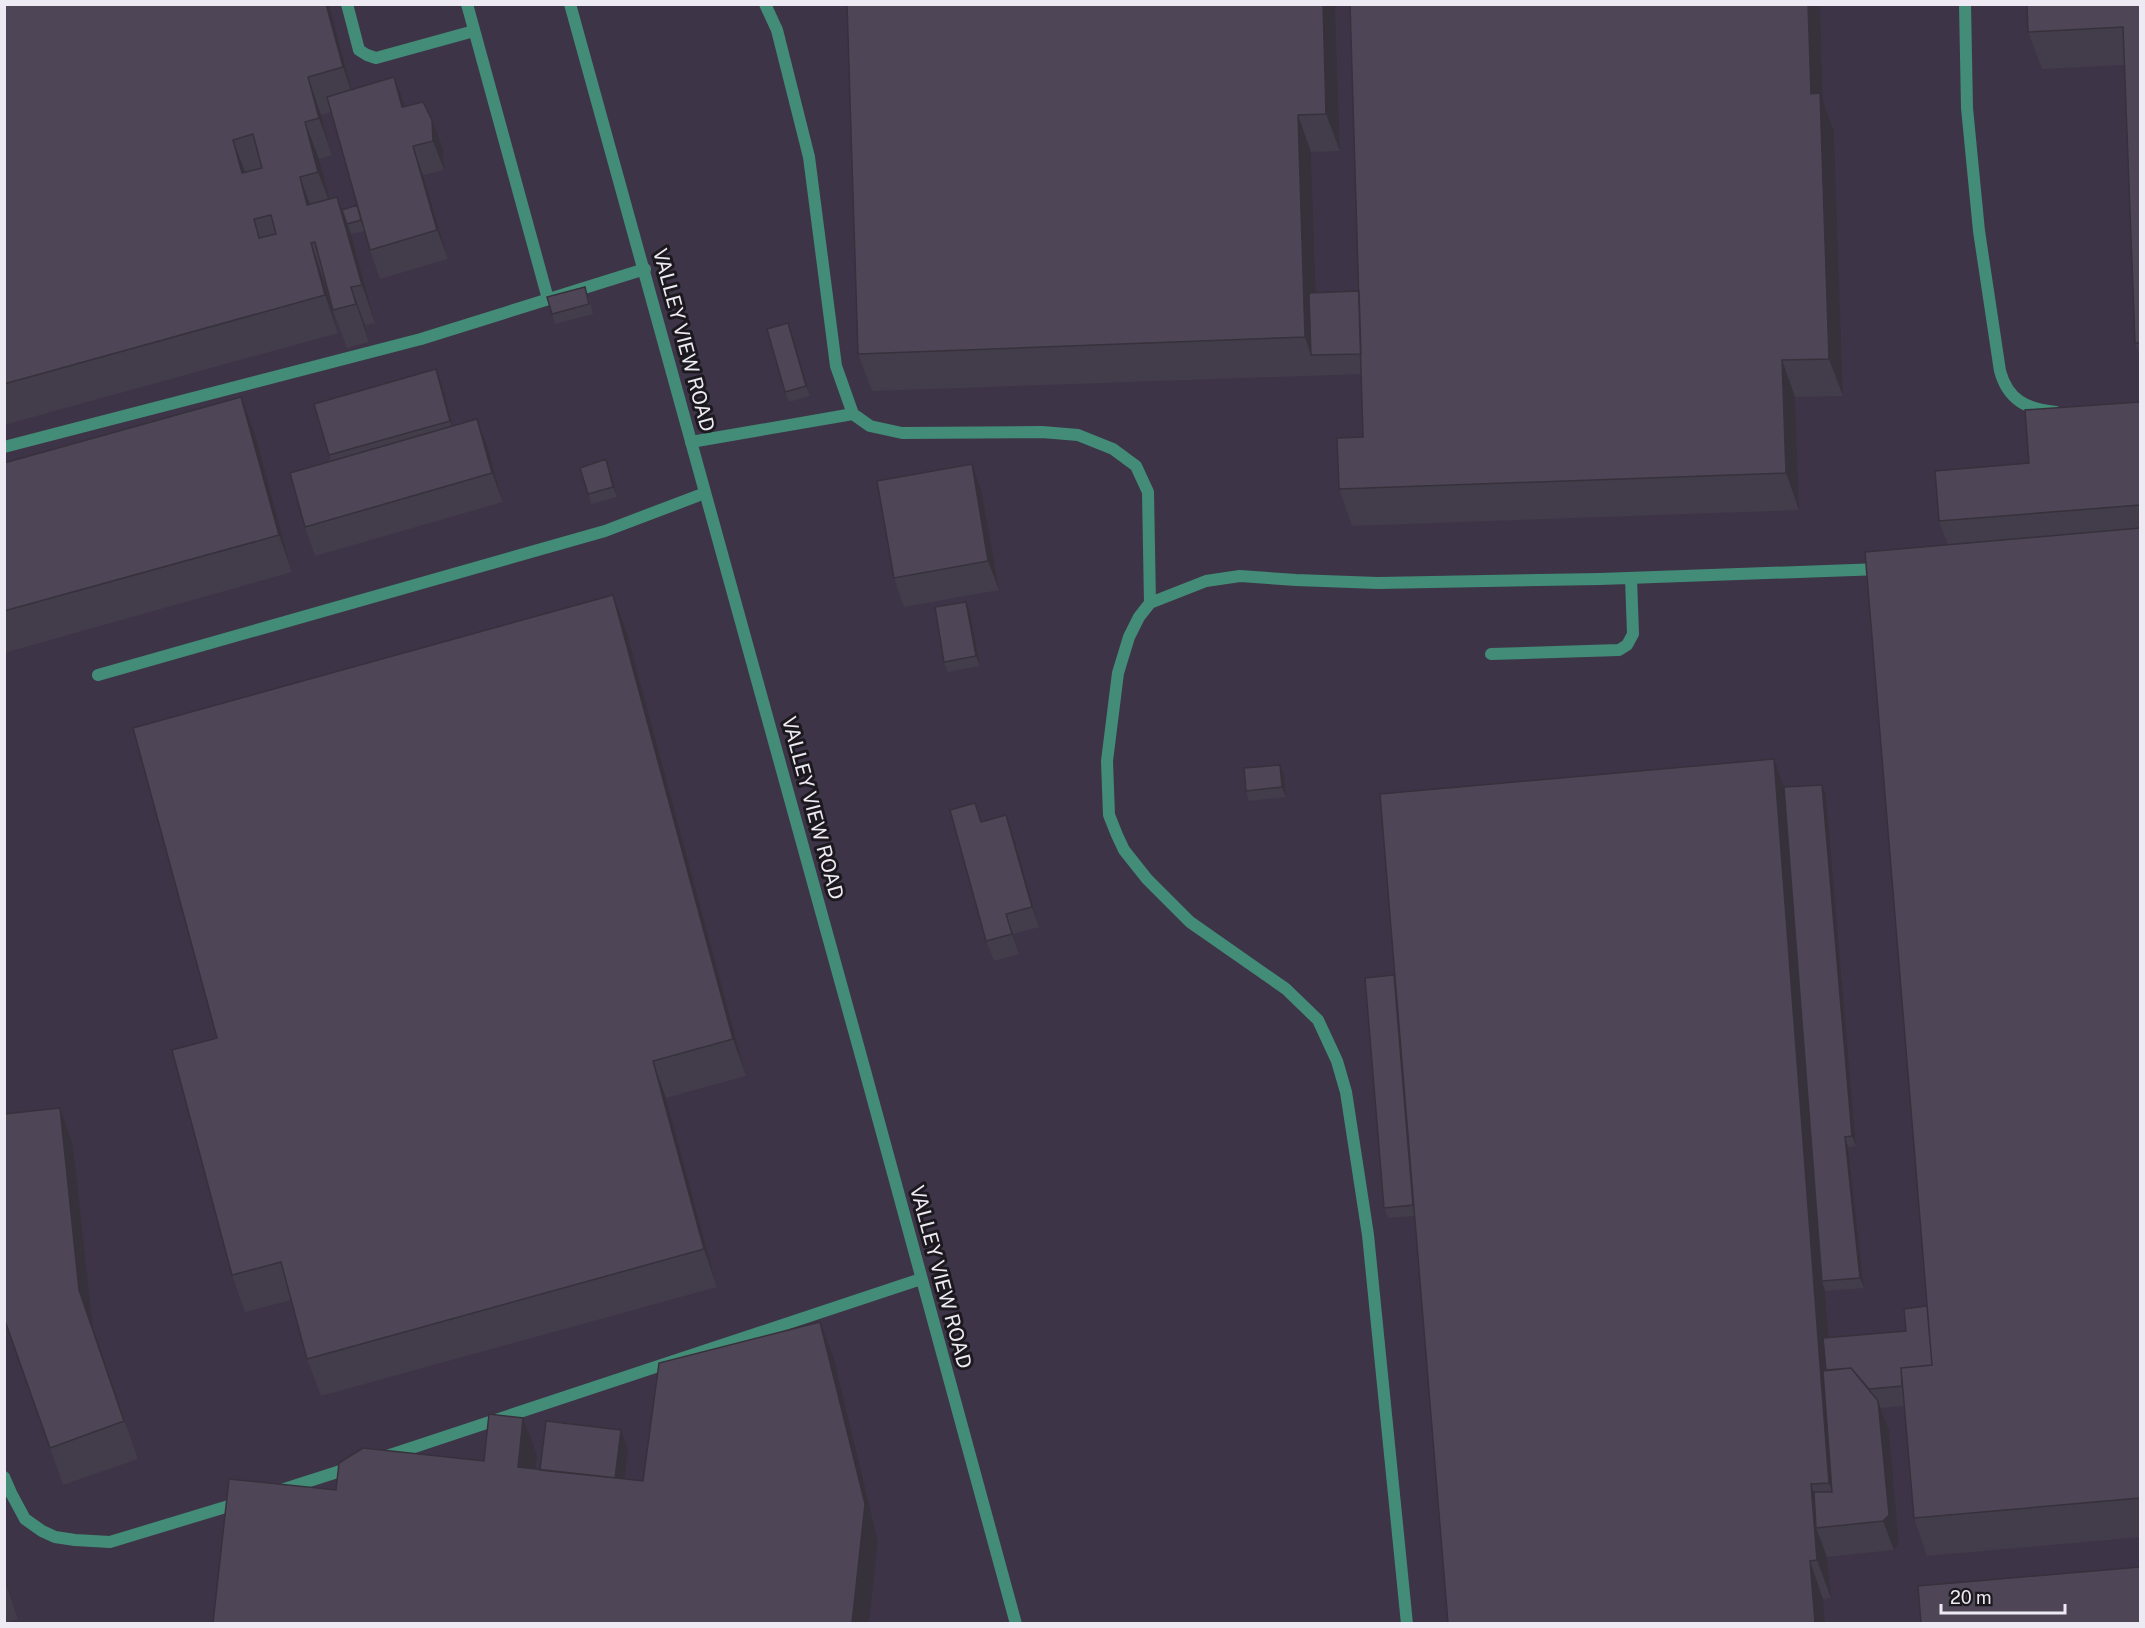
<svg xmlns="http://www.w3.org/2000/svg" width="2145" height="1628" viewBox="0 0 2145 1628" font-family="'Public Sans',sans-serif">
	<rect width="100%" height="100%" fill="#352e3c"/>
	<path fill="#3e3448" d="M5 5H2140V1623H5Z"/>
	<g fill="none" stroke-linecap="round" stroke-linejoin="round">
		<path stroke="#438c77" stroke-width="12" d="M347 4 359 50 367 55 376 58 474 31
			M467 4 548 299
			M765 4 777 30 809 157 836 366 853 414 870 426 902 433 1042 432 1078 435 1113 449 1136 466 1148 492 1150 603
			M1965 4 1967 108 1979 231 2000 371C2008 400 2026 409 2056 412
			M691 442 853 414
			M4 447 421 339 645 269
			M1491 654 1619 650 1627 645 1633 634 1631 578
			M98 675 605 531 705 493
			M384 1457 921 1279
			M4 1477 11 1493 25 1519 42 1531 55 1537 75 1540 110 1542 242 1502
			M278 1491 353 1467
			M1407 1624 1368 1235 1346 1092 1337 1061 1318 1020 1286 989 1190 922 1147 879 1124 850 1117 835 1109 815 1107 761 1118 673 1129 637 1139 617 1150 603 1206 581 1240 576 1296 580 1378 583 1600 579 1881 569"/>
		<path stroke="#438c77" stroke-width="12" d="M570 4 864 1067 1016 1624"/>
	</g>
	<path fill="#433c4a" fill-rule="evenodd" d="M4 4H329L352 89 405 106 443 149 444 170 423 175 448 259 380 279 370 250 364 231 351 234 375 323 365 325 369 342 347 348 333 310 325 281H324L338 333 4 425ZM331 112 357 205 342 210 329 199 319 159 332 155 321 115Z
		M1335 4 1340 151 1311 152 1316 293 1359 291 1350 4H1820L1823 101 1834 131 1843 396 1795 397 1799 510 1352 526 1339 489 1363 437 1361 374 872 391 858 354Z
		M2140 4V357L2135 343 2124 65 2042 69 2028 32Z
		M589 297 593 314 555 324 552 314Z
		M792 333 810 396 789 402 785 392Z
		M436 369 443 389 453 426 488 448 503 502 315 556 305 527 331 461 329 455Z
		M2140 402V1537L1927 1556 1914 1518 1904 1406 1881 1408 1889 1430 1899 1544 1894 1550 1827 1557 1831 1598 1823 1599 1825 1623H1448L1414 1216 1388 1218 1384 1208 1394 975 1784 787 1826 795 1856 1146 1848 1147 1864 1288 1825 1291 1829 1338 1906 1331 1927 1306 1948 545 1939 521 2029 463Z
		M255 434 292 572 4 653V463Z
		M606 459 610 469 617 497 591 504 588 494Z
		M982 493 999 590 904 607 894 578Z
		M966 602 970 612 980 666 948 672 944 662Z
		M627 633 746 1076 666 1098 717 1287 321 1396 307 1359 291 1300 245 1312 232 1275 217 1038Z
		M1280 765 1284 775 1286 797 1249 801 1246 791Z
		M975 803 982 822 1006 815 1013 835 1039 927 1013 934 1019 954 994 961 986 941Z
		M73 1145 93 1327 138 1459 63 1485 50 1448Z
		M4 1575 18 1619 4 1623Z"/>
	<path fill="#37313c" d="M326 4H329L356 105 343 67Z
		M1323 4H1335L1340 151 1326 114Z
		M1808 4H1820L1823 101 1834 131 1843 396 1829 359 1811 94Z
		M308 77 321 115 332 155 319 118Z
		M394 77 405 106 402 107Z
		M1298 115 1311 152 1318 355H1311L1305 337Z
		M432 120 443 149 444 170 433 141Z
		M305 122 319 159 332 209 318 172Z
		M233 140 247 177 242 173Z
		M413 146 423 175 448 259 437 230Z
		M300 177 314 215 307 205Z
		M337 197 351 234 375 323 362 285Z
		M311 243 324 281 338 333 325 295Z
		M351 287 365 325 369 342 356 304Z
		M788 323 792 333 810 396 806 386Z
		M1782 360 1795 397 1799 510 1786 473Z
		M436 369 443 389 457 441 450 421Z
		M241 397 255 434 292 572 279 535Z
		M477 419 488 448 503 502 492 473Z
		M606 459 610 469 617 497 613 487Z
		M972 464 982 493 999 590 988 561Z
		M613 595 627 633 746 1076 733 1039Z
		M966 602 970 612 980 666 976 656Z
		M1774 759 1787 797 1822 1281 1825 1291 1843 1521 1829 1483Z
		M1280 765 1284 775 1286 797 1282 787Z
		M1822 785 1826 795 1856 1146 1852 1136Z
		M1006 815 1013 835 1039 927 1032 907Z
		M1006 914 1013 934 1019 954 1012 934Z
		M653 1061 666 1098 717 1287 704 1249Z
		M60 1108 73 1145 93 1327 138 1459 79 1290Z
		M1845 1137 1848 1147 1864 1288 1860 1278Z
		M820 1322 834 1359 878 1542 869 1623H852Z
		M1878 1401 1889 1430 1899 1544 1894 1550 1883 1521Z
		M523 1418 537 1455 532 1505 518 1467Z
		M621 1430 628 1450 622 1500 615 1480Z
		M1811 1484 1824 1521 1816 1528 1827 1557 1831 1598 1817 1560Z
		M1810 1561 1823 1599 1825 1623H1815Z
		M4 1575 18 1619 5 1581Z"/>
	<path fill="#4e4656" stroke="#37313c" stroke-width="1.5" fill-rule="evenodd" d="M4 4H326L343 67 308 77 319 118 305 122 318 172 300 177 307 205 337 197 362 285 351 287 356 304 333 310 315 242 311 243 325 295 4 384ZM253 134 262 168 242 173 233 140ZM271 215 276 234 259 238 254 219Z
		M847 4H1323L1326 114 1298 115 1305 337 858 354Z
		M1350 4H1808L1811 94 1820 93 1829 359 1782 360 1786 473 1339 489 1337 438 1363 437Z
		M2027 4H2140V343H2135L2123 27 2028 32Z
		M394 77 402 107 423 102 432 120 433 141 413 146 437 230 370 250 327 97Z
		M357 205 361 220 347 224 342 210Z
		M585 287 589 304 552 314 547 297Z
		M1359 291 1361 354 1311 355 1309 293Z
		M788 323 806 386 785 392 767 329Z
		M436 369 450 421 329 455 314 404Z
		M241 397 279 535 4 611V463Z
		M2140 402V505L1939 521 1935 471 2029 463 2025 410Z
		M477 419 492 473 305 527 290 473Z
		M606 459 613 487 588 494 580 468Z
		M972 464 988 561 894 578 877 481Z
		M2140 528V1498L1914 1518 1901 1368 1932 1365 1865 552Z
		M613 595 733 1039 653 1061 704 1249 307 1359 281 1262 232 1275 172 1050 217 1038 133 728Z
		M966 602 976 656 944 662 935 607Z
		M1774 759 1829 1483 1811 1484 1817 1560 1810 1561 1815 1623H1448L1380 794Z
		M1280 765 1282 787 1246 791 1244 768Z
		M1822 785 1852 1136 1845 1137 1860 1278 1822 1281 1784 787Z
		M975 803 981 822 1006 815 1032 907 1006 914 1012 934 986 941 950 810Z
		M1394 975 1413 1205 1384 1208 1365 978Z
		M60 1108 79 1290 124 1421 50 1448 4 1318V1114Z
		M1927 1306 1932 1365 1901 1368 1902 1386 1869 1389 1851 1368 1826 1370 1823 1338 1906 1331 1904 1309Z
		M820 1322 865 1504 852 1623H213L229 1479 336 1490 339 1463 363 1448 484 1461 489 1414 523 1418 518 1467 643 1481 659 1363Z
		M1851 1368 1878 1401 1889 1515 1883 1521 1816 1528 1814 1492H1832L1823 1371Z
		M546 1421 621 1430 615 1478 540 1470Z
		M2140 1567V1623H1921L1918 1586Z"/>
	<g text-anchor="middle" stroke-width="6" stroke-linejoin="round" paint-order="stroke">
		<g font-size="20" fill="#eeeaf3" stroke="#1b181e">
			<text transform="translate(684 340) rotate(75)" y="7">VALLEY VIEW ROAD</text>
			<text transform="translate(813 808) rotate(75)" y="7">VALLEY VIEW ROAD</text>
			<text transform="translate(941 1277) rotate(75)" y="7">VALLEY VIEW ROAD</text>
		</g>
	</g>
	<rect width="2145" height="1628" fill="none" stroke="#eeeaf3" stroke-width="12"/>
	<path d="M1941 1604v9h124v-9" fill="none" stroke="#eeeaf3" stroke-width="3"/>
	<text x="1950" y="1604" font-size="18" fill="#eeeaf3" stroke="#1b181e" stroke-width="4.5" paint-order="stroke">20 m</text>
</svg>
